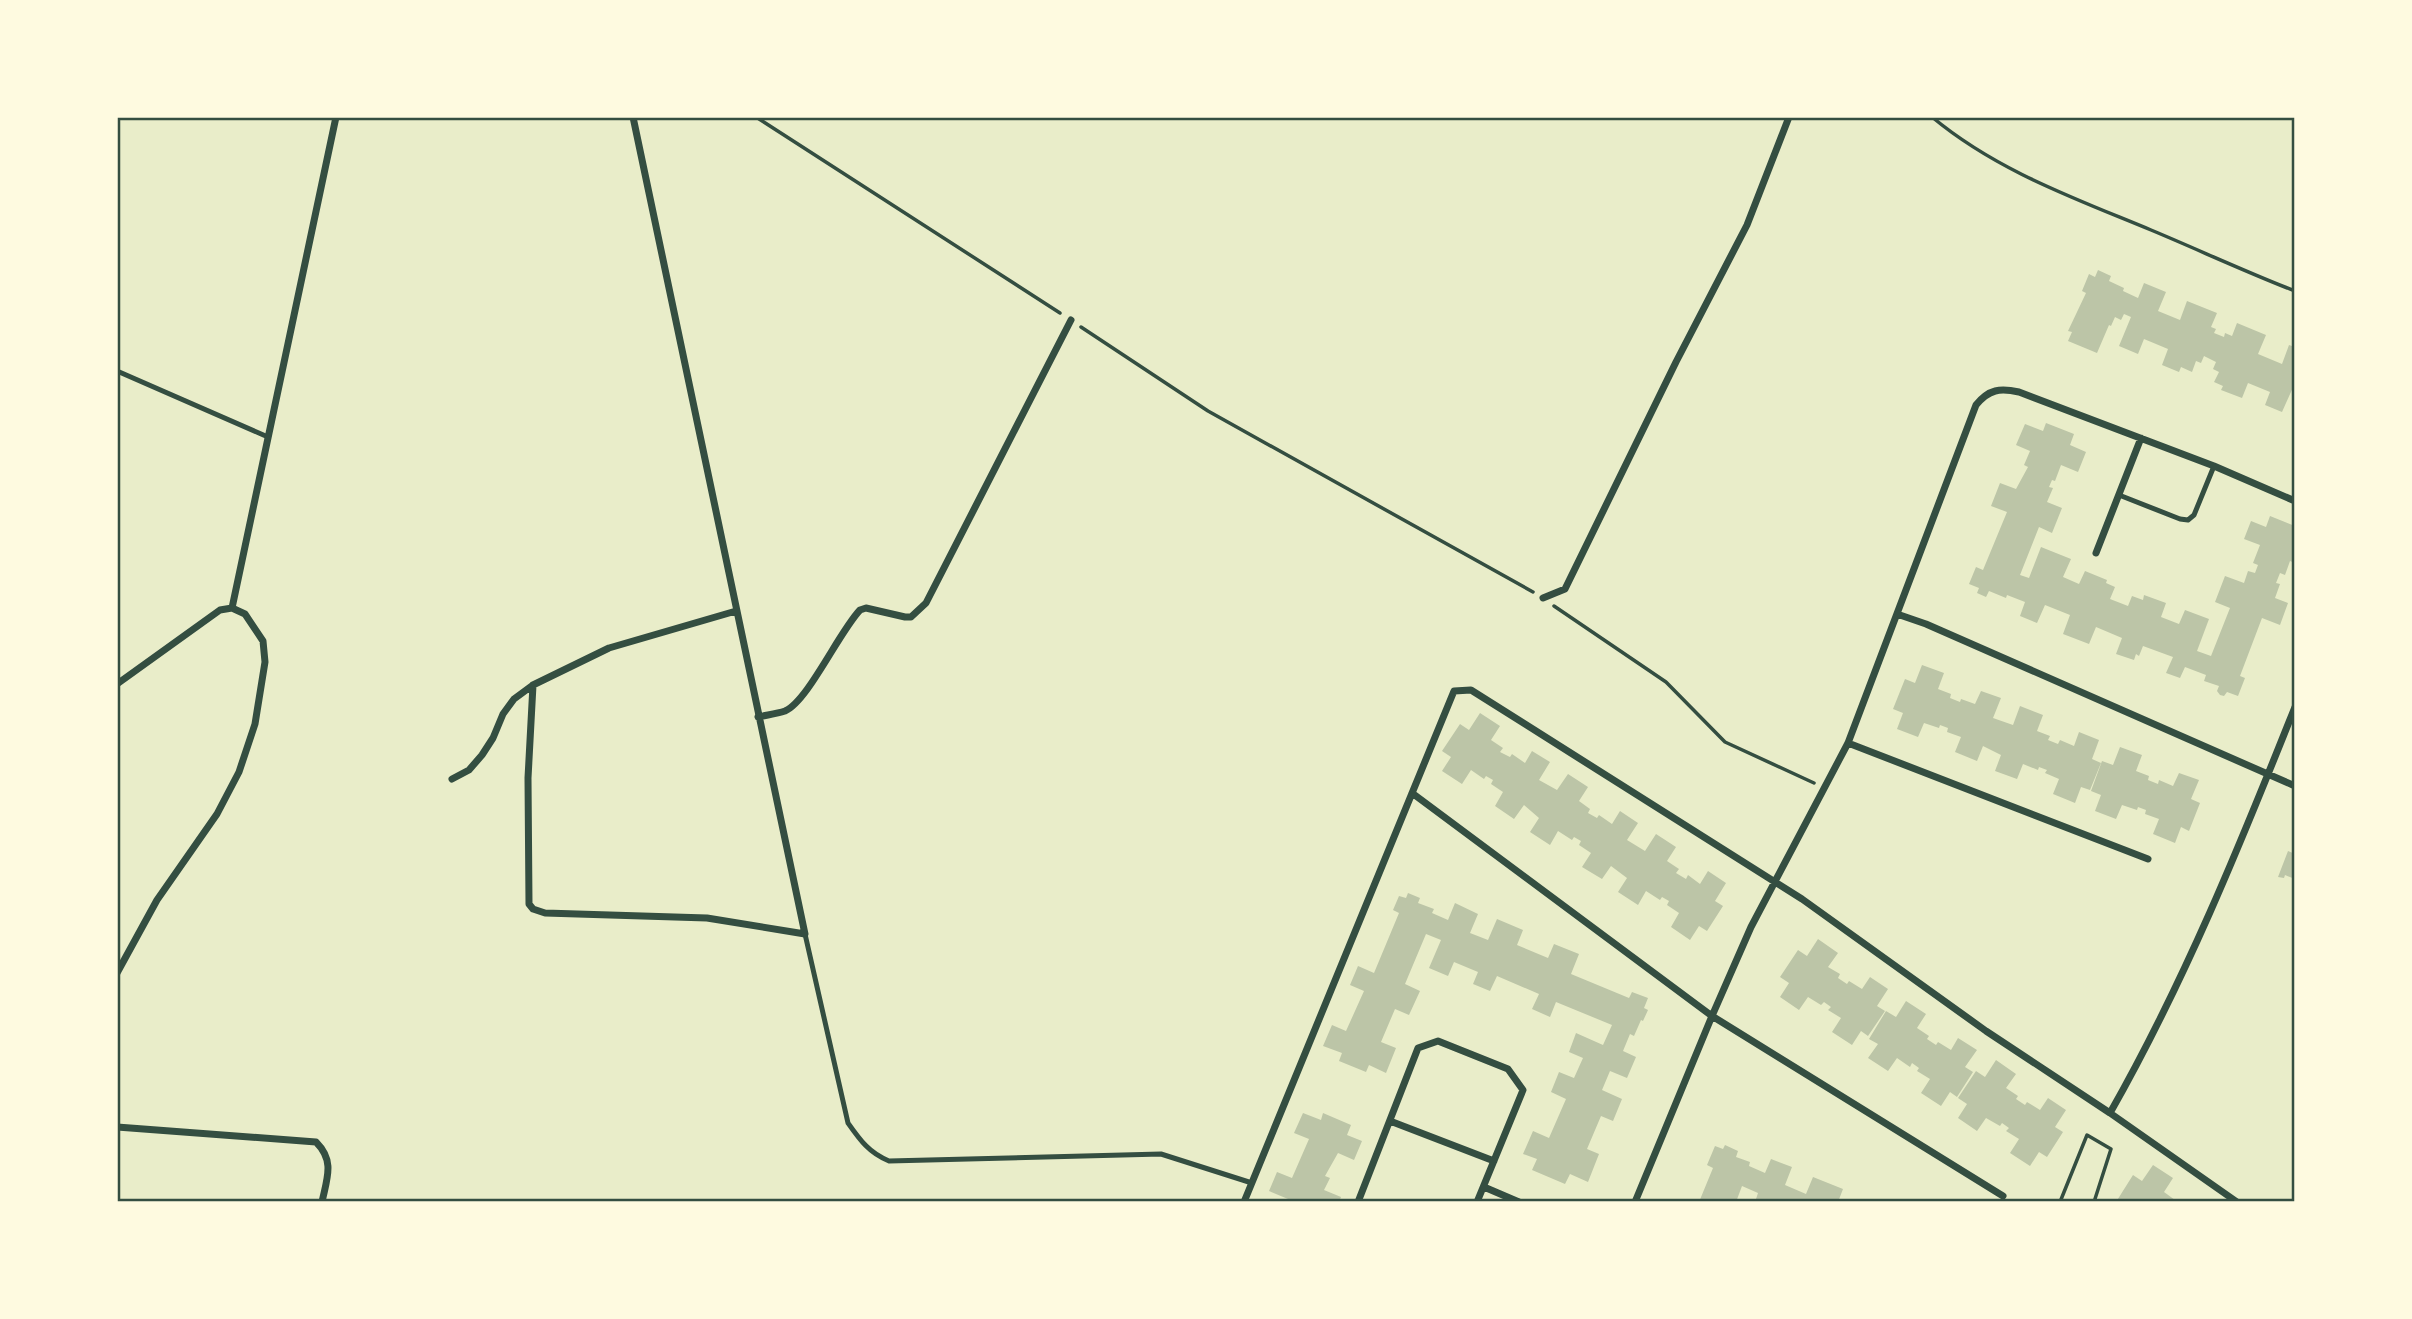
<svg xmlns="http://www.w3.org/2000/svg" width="2412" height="1319" viewBox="0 0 2412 1319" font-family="Roboto,sans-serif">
	<rect width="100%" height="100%" fill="#e9edc9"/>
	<path fill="#bcc5a7" d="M2098 270 2111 276 2109 281 2124 288 2123 291 2138 298 2144 283 2166 292 2158 311 2180 320 2187 301 2217 313 2211 327 2216 329 2214 333 2224 337 2225 333 2232 336 2237 323 2266 335 2258 354 2282 364 2289 345 2295 347V383L2282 412 2265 405 2270 392 2248 383 2242 398 2221 390 2223 386 2214 382 2219 372 2213 369 2216 362 2204 356 2201 363 2196 361 2192 372 2181 367 2179 372 2162 365 2168 349 2144 339 2138 354 2119 346 2131 317 2124 314 2121 320 2115 317 2111 326 2109 325 2097 353 2068 341 2072 332 2068 331 2086 293 2082 291 2089 274 2095 277Z
		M2046 423 2074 434 2070 445 2086 452 2078 472 2061 465 2055 481 2052 480 2049 487 2053 488 2047 502 2062 508 2052 533 2039 527 2020 575 2029 578 2041 547 2071 559 2063 577 2079 584 2085 571 2107 580 2106 583 2115 587 2110 599 2128 606 2132 596 2143 600 2144 595 2166 603 2161 617 2179 624 2185 610 2209 619 2197 651 2211 656 2230 608 2215 602 2225 576 2244 583 2248 571 2255 573 2258 565 2253 563 2260 545 2244 539 2251 521 2266 527 2270 516 2295 526V563L2290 561 2285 575 2280 573 2276 583 2280 584 2275 598 2288 603 2280 625 2262 618 2240 676 2245 678 2238 696 2227 692 2224 696 2220 695 2217 691 2219 686 2204 681 2206 675 2185 667 2180 678 2166 673 2173 657 2143 646 2139 656 2136 654 2134 660 2116 654 2122 638 2096 627 2089 644 2063 634 2070 615 2045 605 2037 623 2020 616 2025 602 2007 595 2006 598 1989 591 1986 597 1977 593 1979 588 1969 584 1976 567 1983 570 2007 512 1991 506 2000 483 2016 489 2028 467 2024 465 2030 451 2016 445 2025 424 2043 431Z
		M1922 665 1944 673 1938 689 1951 694 1950 698 1960 702 1961 699 1975 704 1981 691 2001 698 1993 718 2013 725 2020 706 2043 715 2037 731 2050 736 2048 740 2058 744 2060 740 2074 746 2079 732 2099 740 2092 759 2101 763 2090 790 2081 787 2075 803 2053 794 2059 779 2045 773 2047 770 2039 767 2038 770 2023 764 2017 779 1995 771 2001 755 1983 746 1977 761 1955 752 1961 737 1947 732 1948 728 1940 725 1939 728 1924 723 1918 737 1897 729 1903 713 1893 709 1905 679 1915 683Z
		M1480 713 1500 726 1491 740 1503 748 1500 752 1510 757 1512 754 1525 763 1532 751 1550 762 1539 780 1557 790 1568 774 1588 787 1579 801 1590 809 1588 813 1597 818 1599 815 1612 824 1620 811 1638 823 1627 840 1645 851 1656 834 1676 847 1667 861 1679 869 1676 873 1686 879 1688 875 1700 884 1708 871 1726 883 1715 901 1723 906 1707 931 1699 926 1690 940 1671 927 1679 913 1667 905 1669 901 1662 897 1660 900 1646 891 1638 905 1618 892 1627 878 1611 866 1602 879 1582 867 1591 853 1579 845 1581 841 1574 837 1572 840 1558 831 1550 845 1530 832 1539 818 1524 805 1514 819 1495 806 1503 792 1491 784 1493 780 1486 776 1484 779 1471 770 1462 784 1442 771 1451 757 1442 751 1460 724 1469 730Z
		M2120 747 2142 755 2136 771 2149 776 2148 780 2158 784 2159 780 2173 786 2179 773 2199 780 2191 799 2200 803 2189 831 2181 827 2175 843 2153 834 2159 819 2145 814 2146 810 2138 807 2137 810 2122 805 2116 819 2095 811 2101 795 2091 791 2102 761 2113 765Z
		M2288 851 2295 854V879L2285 875 2284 878 2278 877Z
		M1408 893 1420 898 1418 903 1434 909 1432 913 1448 920 1455 903 1478 914 1470 933 1488 940 1497 919 1523 930 1517 945 1548 958 1554 944 1579 954 1571 974 1629 998 1632 992 1648 998 1644 1008 1648 1010 1643 1021 1641 1020 1634 1036 1630 1034 1623 1051 1636 1057 1627 1078 1610 1071 1602 1090 1622 1099 1613 1121 1601 1116 1587 1149 1599 1154 1588 1182 1570 1174 1565 1184 1532 1170 1537 1159 1523 1154 1533 1131 1549 1138 1566 1099 1551 1092 1559 1072 1574 1078 1583 1058 1569 1052 1576 1033 1603 1045 1612 1025 1556 1002 1550 1017 1532 1009 1539 994 1497 976 1490 991 1473 984 1478 972 1454 962 1448 976 1429 968 1441 940 1426 934 1405 984 1420 991 1409 1015 1395 1009 1381 1042 1396 1048 1386 1073 1369 1065 1366 1072 1339 1061 1342 1053 1323 1046 1332 1025 1346 1031 1364 991 1350 985 1358 966 1374 973 1399 913 1393 910 1399 896 1406 898Z
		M1818 939 1838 953 1828 967 1840 974 1838 978 1847 984 1849 981 1862 989 1870 977 1888 989 1877 1006 1885 1011 1868 1036 1861 1031 1852 1045 1832 1032 1841 1018 1828 1010 1831 1007 1824 1002 1821 1005 1808 997 1799 1010 1780 997 1789 983 1780 977 1798 950 1807 956Z
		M1906 1001 1926 1014 1917 1028 1929 1036 1927 1039 1936 1045 1938 1042 1951 1050 1958 1038 1977 1050 1965 1067 1973 1072 1957 1097 1950 1092 1941 1106 1921 1093 1930 1079 1917 1071 1919 1068 1912 1063 1910 1067 1897 1058 1888 1071 1868 1058 1878 1044 1869 1039 1886 1011 1896 1017Z
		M1996 1060 2016 1074 2006 1088 2018 1096 2016 1099 2025 1105 2027 1102 2040 1110 2048 1098 2066 1110 2055 1127 2063 1132 2047 1157 2039 1152 2030 1166 2010 1153 2019 1139 2006 1131 2009 1128 2002 1123 2000 1126 1986 1118 1977 1131 1958 1118 1967 1104 1958 1098 1976 1071 1985 1077Z
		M1303 1113 1321 1120 1323 1113 1351 1125 1347 1135 1362 1141 1354 1160 1338 1153 1325 1176 1330 1178 1324 1190 1341 1197 1339 1202H1286L1288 1199 1269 1191 1277 1172 1292 1178 1309 1139 1294 1133Z
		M1725 1145 1738 1151 1736 1157 1750 1162 1749 1166 1765 1173 1771 1159 1792 1167 1785 1185 1806 1194 1813 1177 1843 1189 1838 1202H1755L1758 1193 1742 1186 1736 1202H1699L1713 1168 1707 1165 1715 1146 1723 1149Z
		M2153 1165 2173 1178 2164 1192 2175 1200 2174 1202H2116L2133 1175 2142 1181Z"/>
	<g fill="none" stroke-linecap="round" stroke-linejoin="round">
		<path stroke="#344e41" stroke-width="3.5" d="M756 117 1060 313
			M1932 117C1997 171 2074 198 2151 230 2199 250 2246 272 2295 291
			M1081 327 1208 411 1533 592
			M1554 606 1666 682 1725 742 1814 783
			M2060 1202 2087 1135 2111 1149 2094 1202"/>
		<path stroke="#344e41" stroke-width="5" d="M117 371 268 437
			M2119 495 2180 519 2188 520 2194 515 2214 466
			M805 934 848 1123C860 1140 869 1153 889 1161L1161 1154 1252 1183"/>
		<path stroke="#344e41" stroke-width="7" d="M2096 553 2141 438
			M1543 598 1565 589 1676 362 1747 225 1789 117
			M232 608 336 117
			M1897 614 1926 624 2295 786
			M117 684 220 610 232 608 245 614 263 641 265 662 255 724 239 772 217 814 157 900 117 973
			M533 685 528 778 529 904 533 909 545 913 707 918 805 934 633 117
			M758 717C766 715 776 714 785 711 808 701 839 632 860 610L866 608 905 617H911L926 603 1071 320
			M1848 743 2148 859
			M452 779 469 770 482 755 493 738 503 714 514 699 533 685 609 648 736 611
			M1412 793 1712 1016 2003 1196
			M2110 1113C2184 983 2240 845 2295 707
			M1390 1121 1494 1161
			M117 1127 316 1142C335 1161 327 1178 322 1202
			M1484 1187 1519 1202
			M1244 1202 1454 691 1471 690 1802 899 1986 1031 2110 1113 2237 1202
			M1358 1202 1418 1048 1438 1041 1508 1069 1523 1090 1477 1202
			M1635 1202 1712 1016 1751 927 1848 743 1976 405C1989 389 2000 388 2019 392L2214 466 2295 501"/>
	</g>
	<rect width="2412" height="1319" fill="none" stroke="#fefae0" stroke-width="238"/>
	<rect x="119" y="119" width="2174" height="1081" fill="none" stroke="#344e41" stroke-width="2.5"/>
</svg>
